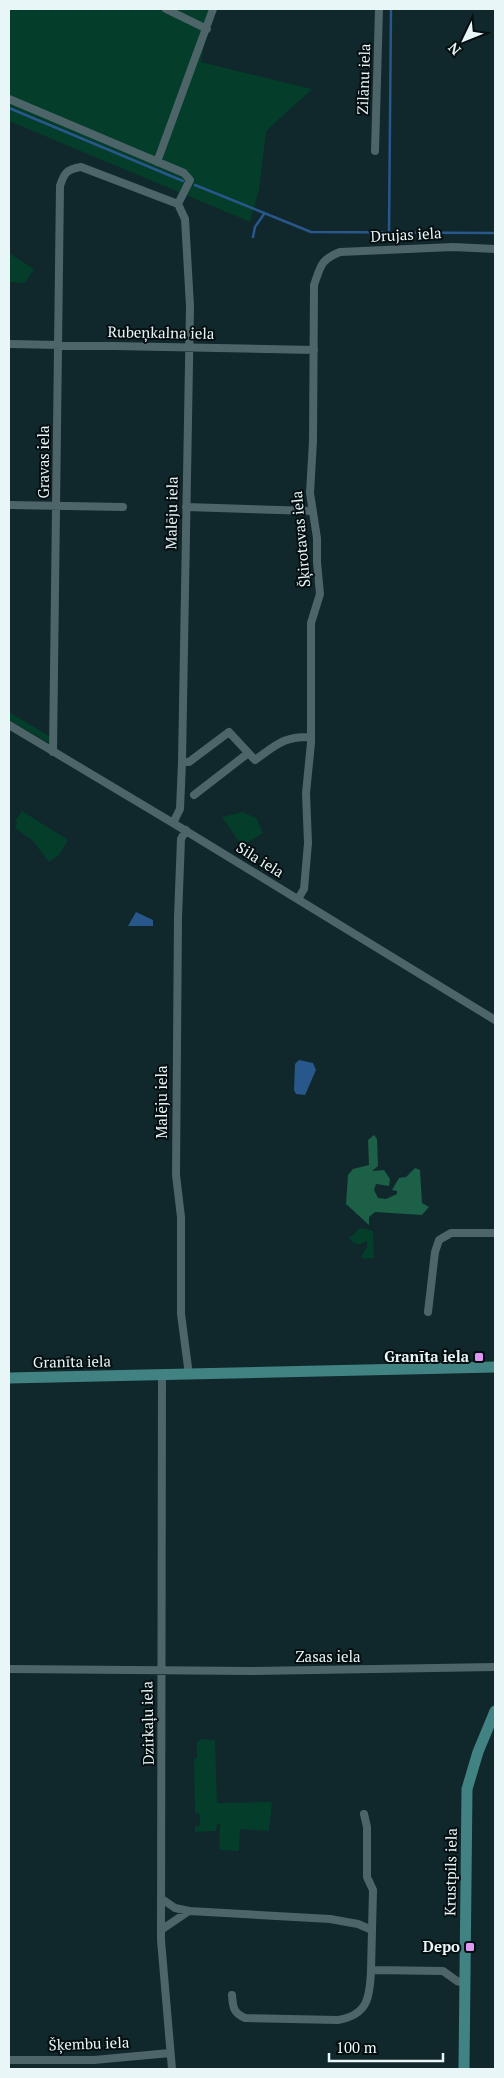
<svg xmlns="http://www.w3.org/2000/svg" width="504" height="2078" viewBox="0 0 504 2078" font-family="'PT Serif',serif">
	<rect width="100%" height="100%" fill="#10272b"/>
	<path fill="#043d2a" d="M9 9H211L201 62 312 89 266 131 259 190 250 222 9 121Z
		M9 253 34 269 25 283 9 282Z
		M9 712 51 737 50 744 9 720Z
		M22 811 68 840 59 855 49 862 33 841 15 828 17 823 15 821Z
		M243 812 256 818 263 833 242 846 222 817Z
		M363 1228 373 1231 374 1258 364 1259 361 1257 367 1247V1241L358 1245 351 1241 349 1236H352L358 1229Z
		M201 1739 215 1740 217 1803 272 1802 269 1831 240 1829 239 1851 219 1850 220 1824H217L216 1831 195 1832V1826H200V1814L195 1813 194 1758H197V1743Z"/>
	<path fill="#1c6047" d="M374 1135 377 1139 378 1166 372 1171 384 1170 390 1179 389 1186 376 1184 374 1190 378 1198 386 1199 397 1194V1191L392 1190 399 1178 406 1177 415 1168 420 1170 422 1203 429 1207 422 1215 375 1212 369 1217V1225L346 1204 348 1175 353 1169 369 1165 368 1140Z"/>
	<path fill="#28578b" d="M136 912 153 920V926H128Z
		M299 1060 313 1063 316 1070 305 1095 296 1094 294 1090 295 1064Z"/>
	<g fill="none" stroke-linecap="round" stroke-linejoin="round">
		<path stroke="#28578b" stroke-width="2.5" d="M9 108 183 181
			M195 185 311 232 495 233
			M389 232 391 9
			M253 237 255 227 264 214"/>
		<path stroke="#4d6569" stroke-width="8" d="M166 9 207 29
			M9 99 184 173 190 180 178 204
			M375 151 379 9
			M157 162 213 9
			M9 344 314 350
			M9 505 123 507
			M186 507 312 511
			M9 725 173 823 495 1020
			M53 752 60 186C64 173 67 169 81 167L178 204
			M182 762H189L229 732 255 760C276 745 284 736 311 737
			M194 795 247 754
			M173 823 180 809 182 762 190 306 185 219 178 204
			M186 830 181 839 178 917 176 1175 181 1217V1314L189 1375
			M298 899 304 889 308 843 306 793 311 743V623L320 594 317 562V538L310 493 313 441 314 285C321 266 320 260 340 252L453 247 495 249
			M428 1312 435 1252 439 1240 451 1233H495
			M162 1375 161 1940 172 2069
			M9 1669 252 1671 495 1667
			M364 1814 367 1827V1877L373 1890 372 1930
			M162 1899 175 1908 189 1911 330 1919 358 1924 372 1930 371 1970 443 1971 457 1981 465 1983
			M161 1930 189 1911
			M232 1995C233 2007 233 2013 245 2018L338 2020C368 2015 370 1997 371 1970
			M9 2060H94L170 2053"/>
		<path stroke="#418382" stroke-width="11" d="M9 1378 495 1367
			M464 2069 467 1789 478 1752 495 1711"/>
	</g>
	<g fill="#de98f3" stroke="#050e10" stroke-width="2">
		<rect x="474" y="1352" width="10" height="10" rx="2.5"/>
		<rect x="465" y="1942" width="10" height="10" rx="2.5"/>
	</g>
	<g text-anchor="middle" stroke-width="4" stroke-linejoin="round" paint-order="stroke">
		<g font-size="15" fill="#e8f6f8" stroke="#050e10">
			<text transform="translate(364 79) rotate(-88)" y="5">Zilānu iela</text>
			<text transform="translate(406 235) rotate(-3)" y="5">Drujas iela</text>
			<text transform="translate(161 333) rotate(1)" y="5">Rubeņkalna iela</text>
			<text transform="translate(44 462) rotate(-90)" y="5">Gravas iela</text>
			<text transform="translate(172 513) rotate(-89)" y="5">Malēju iela</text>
			<text transform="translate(301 539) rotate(-95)" y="5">Šķirotavas iela</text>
			<text transform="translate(260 860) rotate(32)" y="5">Sila iela</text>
			<text transform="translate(162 1102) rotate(-90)" y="5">Malēju iela</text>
			<text transform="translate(72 1362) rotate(-1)" y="5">Granīta iela</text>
			<text x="328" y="1662">Zasas iela</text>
			<text transform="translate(148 1723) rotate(-91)" y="5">Dzirkaļu iela</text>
			<text transform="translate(451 1872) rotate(-89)" y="5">Krustpils iela</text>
			<text transform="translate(89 2044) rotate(-2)" y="5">Šķembu iela</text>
		</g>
		<g font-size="15" font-weight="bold" fill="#e8f6f8" stroke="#050e10" text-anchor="end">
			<text x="469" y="1362">Granīta iela</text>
			<text x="460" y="1952">Depo</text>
		</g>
	</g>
	<rect width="504" height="2078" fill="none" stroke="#e8f6f8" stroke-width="20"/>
	<g transform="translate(464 40) rotate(227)" stroke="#050e10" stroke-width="4" paint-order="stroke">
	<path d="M0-4L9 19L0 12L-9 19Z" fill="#e8f6f8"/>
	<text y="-8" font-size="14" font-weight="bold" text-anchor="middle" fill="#e8f6f8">N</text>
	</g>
	<path d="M329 2053v8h114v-8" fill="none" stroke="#e8f6f8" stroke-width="2.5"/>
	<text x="336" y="2053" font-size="15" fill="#e8f6f8" stroke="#050e10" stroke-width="4" paint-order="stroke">100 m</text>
</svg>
